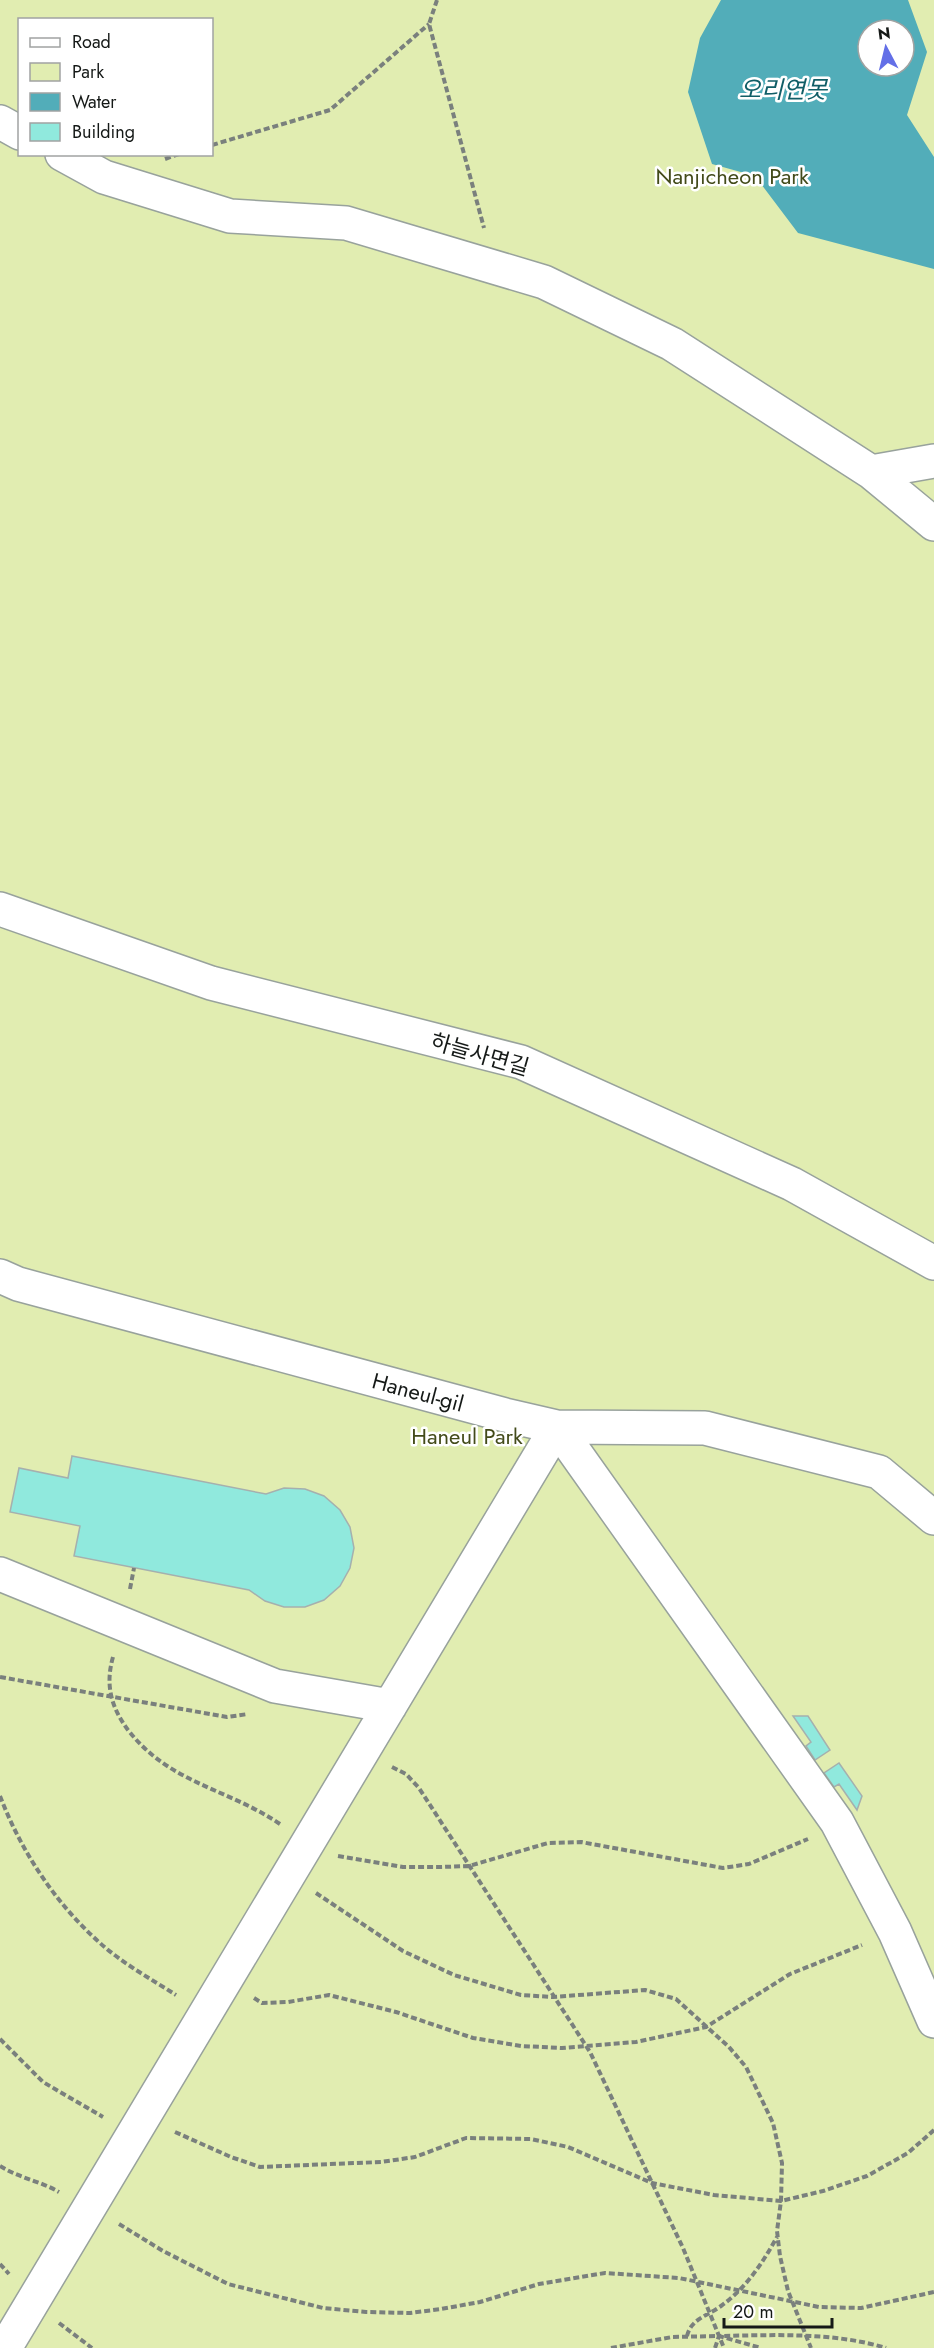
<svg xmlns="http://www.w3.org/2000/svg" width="934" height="2348" viewBox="0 0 934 2348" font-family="Jost,'Noto Sans KR',sans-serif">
	<rect width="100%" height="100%" fill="#f4fef9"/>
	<path fill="#e1edb1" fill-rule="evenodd" d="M0 0H934V2348H0ZM20 20H212V154H20ZM868 30H904V66H868Z"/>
	<path fill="#52adb9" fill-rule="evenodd" d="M721 0H908L927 52 907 115 934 157V269L798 233 755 176 712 164 688 92 700 38ZM868 30H904V66H868Z"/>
	<path fill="#90e9dd" stroke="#a5b0ae" stroke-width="1.5" d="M72 1456 266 1494 284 1488 305 1489 324 1496 340 1510 350 1527 354 1548 350 1568 340 1586 324 1600 305 1607H284L265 1601 249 1590 74 1556 80 1526 10 1512 19 1468 68 1478Z
		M793 1716H808L830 1750 815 1760 806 1746 811 1742Z
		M839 1763 862 1796 857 1810 839 1784 834 1787 824 1773Z"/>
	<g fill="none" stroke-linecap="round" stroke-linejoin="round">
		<defs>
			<path id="minor" d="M0 122 20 133
				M62 154 104 177 230 216 346 223 544 282 672 344 871 472 934 524
				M871 472 934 461
				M0 909 211 983 521 1062 792 1184 934 1263
				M0 1276 18 1284 505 1415 557 1427 705 1428 879 1472 934 1518
				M0 1574 275 1686 390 1706
				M5 2348 557 1427 837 1822 895 1932 934 2021"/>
		</defs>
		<use href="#minor" stroke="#98a29c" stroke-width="36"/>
		<path stroke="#7a807d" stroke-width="4" stroke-dasharray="6 3" stroke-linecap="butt" d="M437 0 429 24 484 228
			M212 145 330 110 429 24
			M165 159 179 154
			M130 1589 134 1568
			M113 1657C105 1685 111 1707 128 1730 170 1784 227 1788 280 1824
			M0 1677 227 1717 248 1714
			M392 1767 406 1774 419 1788 590 2052 683 2248 724 2348
			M0 1796C21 1851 55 1903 100 1943 122 1963 151 1979 176 1995
			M338 1856 403 1867H441L469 1866 548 1843 581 1842 723 1868 749 1864 808 1839
			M316 1893 403 1951 454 1975 521 1995 553 1997 645 1990 676 1999 729 2047 746 2067 773 2123 782 2163 781 2201 777 2231 780 2256 788 2291 811 2348
			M254 1998 262 2003 288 2002 329 1995 396 2012 473 2038 521 2046 562 2048 636 2042 706 2027 790 1974 862 1945
			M0 2039 43 2082 103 2117
			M175 2132 231 2157 260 2167 381 2162 415 2157 466 2138 531 2139 568 2147 652 2183 714 2195 781 2201 823 2191 867 2176 908 2153 934 2130
			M0 2166C19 2178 40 2181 59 2192
			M119 2224 163 2251 228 2284 323 2308 366 2312 410 2313 441 2309 480 2302 539 2284 605 2273 679 2278 819 2307 861 2308 934 2292
			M0 2264 9 2274
			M59 2323 92 2348
			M687 2336C691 2319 707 2316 721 2306 746 2288 762 2264 777 2237
			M611 2348 672 2337 719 2336 761 2348
			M715 2348 719 2336C774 2335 834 2332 886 2348"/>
		<use href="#minor" stroke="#fff" stroke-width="33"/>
	</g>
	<g text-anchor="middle" stroke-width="5" stroke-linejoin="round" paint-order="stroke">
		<g font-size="22" fill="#434b1a" stroke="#fff">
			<text x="732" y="184">Nanjicheon Park</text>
			<text x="467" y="1444">Haneul Park</text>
		</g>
		<g font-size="22" fill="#151917" stroke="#fff">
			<text transform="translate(480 1054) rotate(16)" y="8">하늘사면길</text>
			<text transform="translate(418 1392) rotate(15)" y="8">Haneul-gil</text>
		</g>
		<g font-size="24" font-style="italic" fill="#105e67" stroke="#fff">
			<text x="783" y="98">오리연못</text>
		</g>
	</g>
	<rect x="18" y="18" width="195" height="138" fill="#ffffff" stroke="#a1a3a2" stroke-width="1.5"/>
	<rect x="30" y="38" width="30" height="9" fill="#ffffff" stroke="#a1a3a2" stroke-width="1.5"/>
	<text x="72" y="48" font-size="18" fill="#151917">Road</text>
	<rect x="30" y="63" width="30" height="18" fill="#e1edb1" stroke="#a1a3a2" stroke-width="1.5"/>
	<text x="72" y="78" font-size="18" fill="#151917">Park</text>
	<rect x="30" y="93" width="30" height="18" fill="#52adb9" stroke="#a1a3a2" stroke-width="1.5"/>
	<text x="72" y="108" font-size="18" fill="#151917">Water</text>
	<rect x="30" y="123" width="30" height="18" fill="#90e9dd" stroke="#a1a3a2" stroke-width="1.5"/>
	<text x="72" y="138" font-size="18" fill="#151917">Building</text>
	<g transform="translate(886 48) rotate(353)"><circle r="28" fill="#ffffff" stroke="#a1a3a2" stroke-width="1.5"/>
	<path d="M0-4.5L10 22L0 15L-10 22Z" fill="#636fe7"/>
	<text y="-9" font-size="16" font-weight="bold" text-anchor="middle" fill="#151917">N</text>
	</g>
	<path d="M724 2318v9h108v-9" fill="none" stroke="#151917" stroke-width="3"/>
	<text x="733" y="2318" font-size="18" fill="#151917" stroke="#ffffff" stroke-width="4.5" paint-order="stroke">20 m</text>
</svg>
